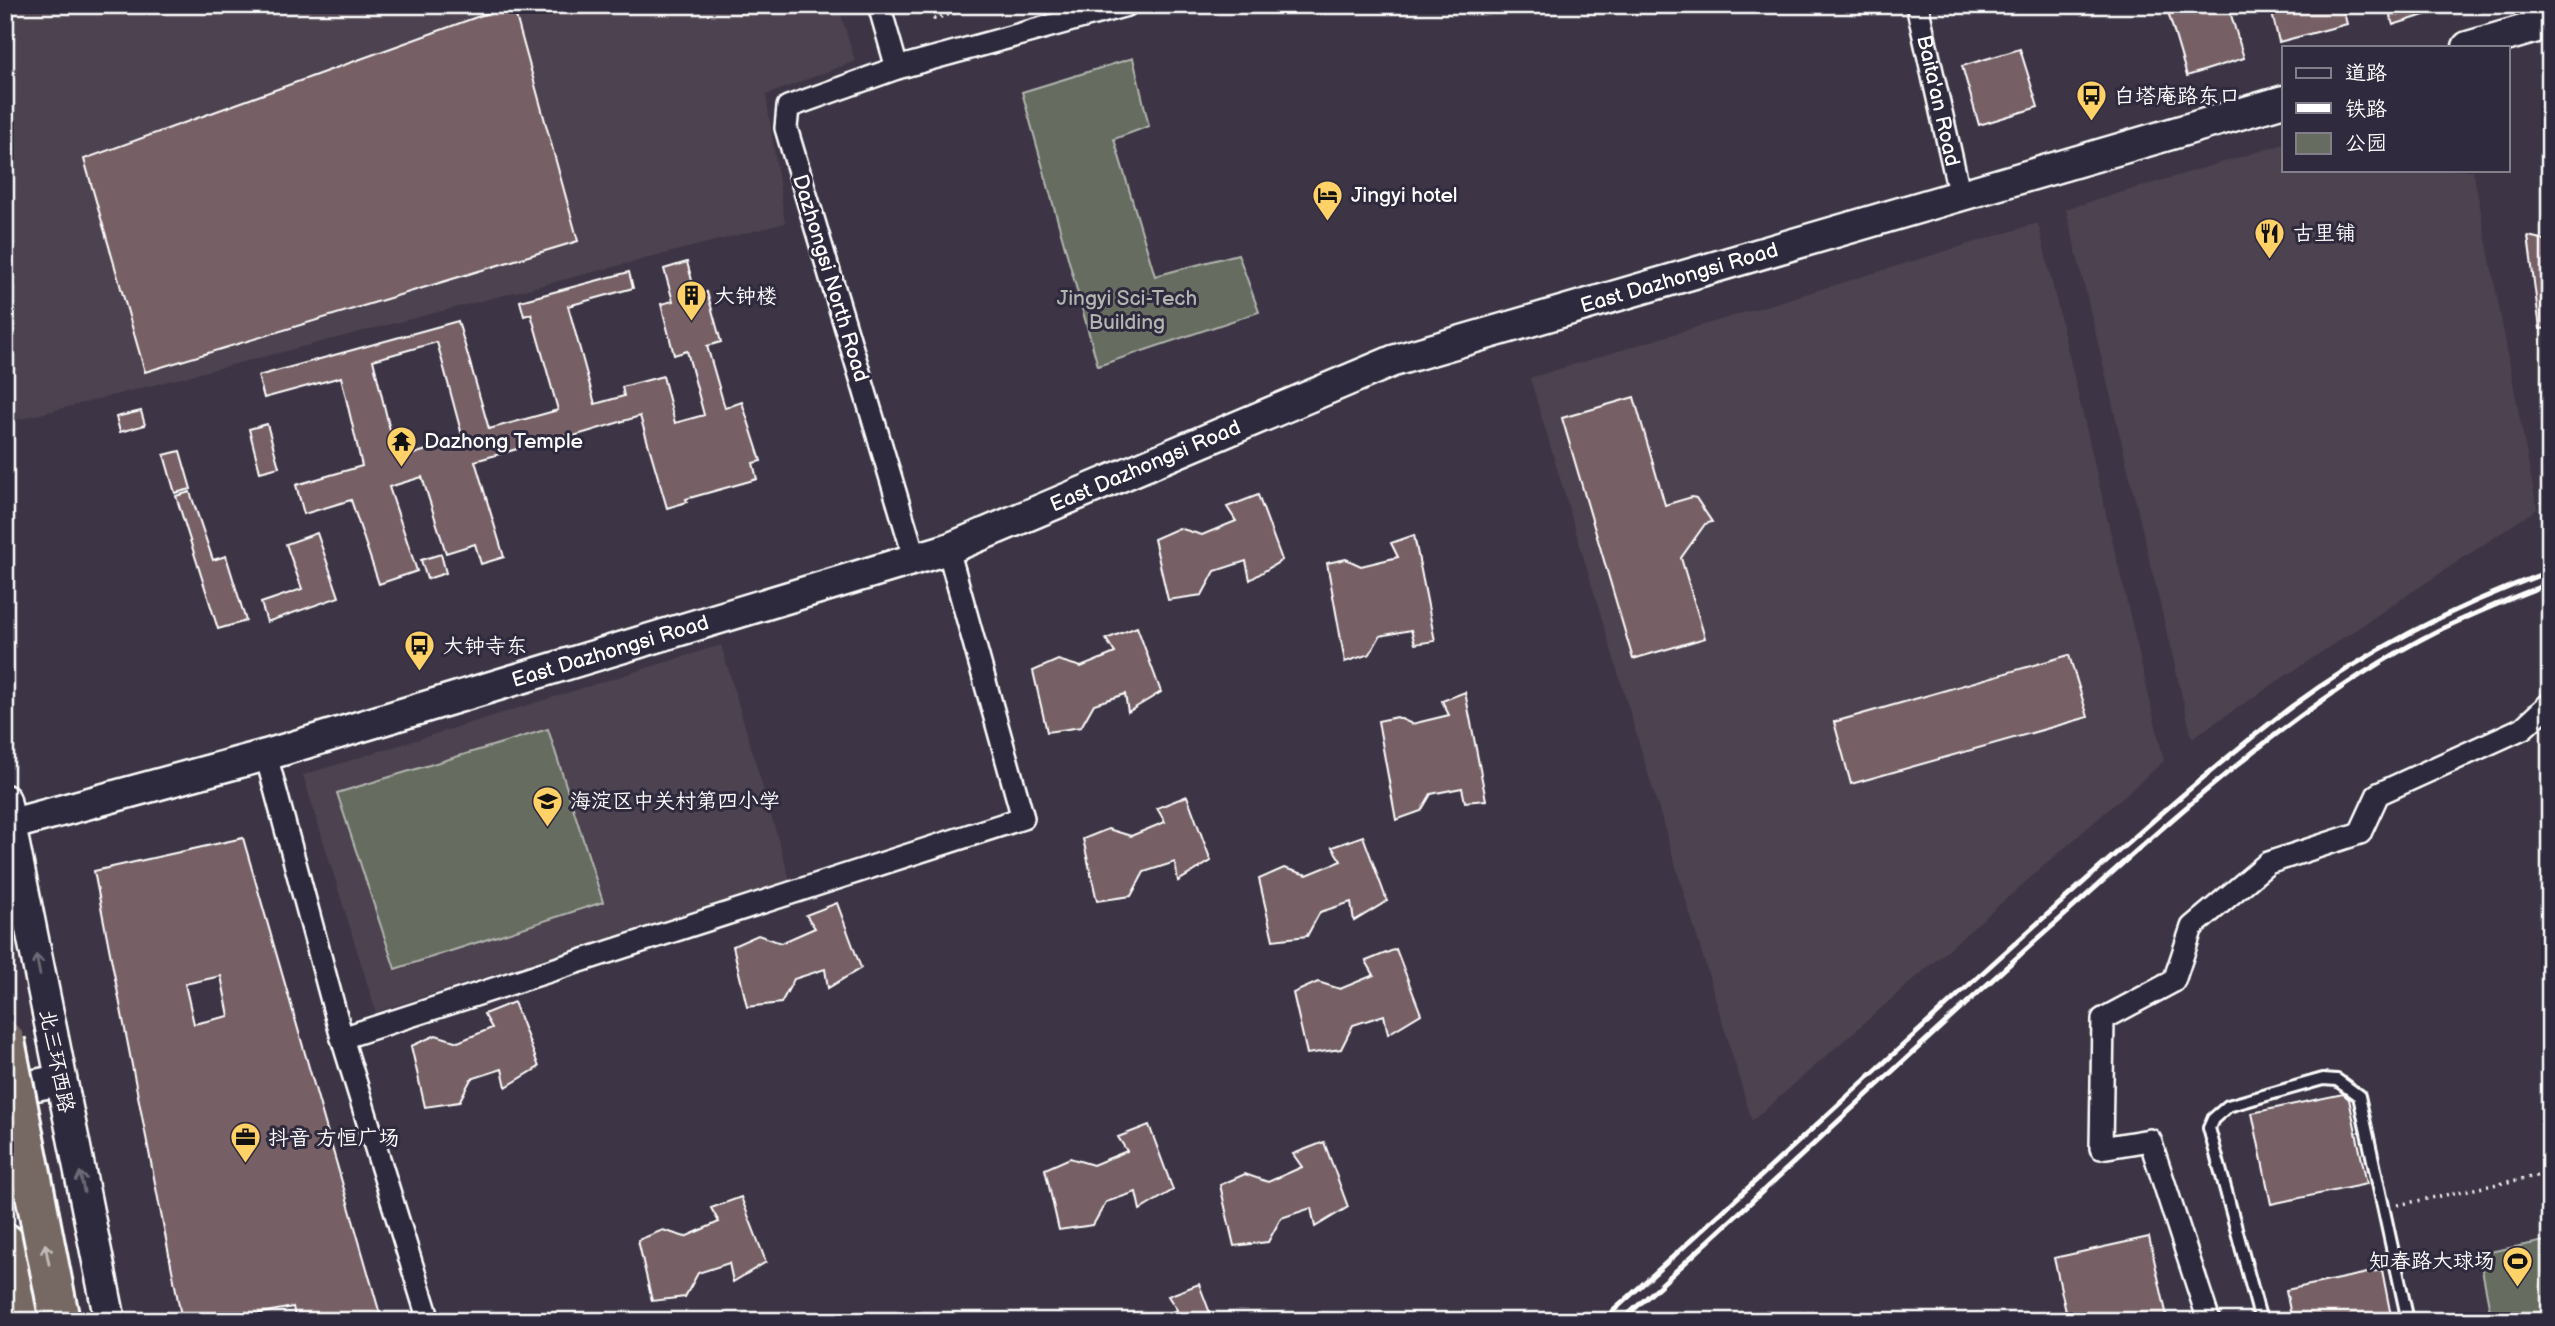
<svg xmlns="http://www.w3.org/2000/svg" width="2555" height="1326" viewBox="0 0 2555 1326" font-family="'Balsamiq Sans','LXGW WenKai TC',sans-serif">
	<rect width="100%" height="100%" fill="#3d3545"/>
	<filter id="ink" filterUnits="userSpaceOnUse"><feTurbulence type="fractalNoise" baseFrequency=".0143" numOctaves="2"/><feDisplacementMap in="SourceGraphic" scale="14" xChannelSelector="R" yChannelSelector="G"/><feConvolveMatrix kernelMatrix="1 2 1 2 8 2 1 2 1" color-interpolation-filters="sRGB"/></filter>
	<g filter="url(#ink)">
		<path fill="#4e424f" d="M5 5H838L855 61 766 95 785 223 5 423Z
			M2284 144V170H2473L2537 509 2192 738 2066 209Z
			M2038 223 2164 761 1752 1121 1530 378Z
			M721 645 790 880 376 1012 303 775Z"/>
		<path fill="#666d60" stroke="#b2b6b0" stroke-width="2" d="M1133 58 1149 126 1114 139 1155 276 1238 254 1259 312 1098 366 1022 92Z
			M548 729 603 902 395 969 337 793Z
			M2550 1240V1321H2492L2479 1254Z"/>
		<path fill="#776165" stroke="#fff" stroke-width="2" fill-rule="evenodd" d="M510 5H513L578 241 145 372 84 159Z
			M2166 5H2228L2244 58 2187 76Z
			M2270 5H2342L2347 24 2279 42Z
			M2387 5H2443V9L2393 25Z
			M2020 49 2038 107 1979 125 1962 66Z
			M2528 236 2550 241V328L2540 329Z
			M687 262 696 295 707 292 721 342 707 346 725 408 742 402 761 461 753 463 757 479 686 499 687 502 667 508 640 416 567 438 566 435 475 461 504 557 481 564 475 544 446 553 422 477 389 487 417 571 379 584 351 500 304 514 296 485 362 466 341 377 264 398 258 376 458 321 489 429 558 410 531 314 524 316 520 301 629 272 633 288 568 306 595 404 624 396 622 387 663 376 675 423 704 415 687 351 674 355 661 304 673 301 664 269ZM437 342 463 439 397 459 373 360Z
			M1634 397 1665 505 1692 497 1696 498 1712 522 1705 524 1681 558 1705 638 1633 659 1562 418Z
			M141 411 145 425 120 432 116 417Z
			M267 424 279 467 260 472 249 429Z
			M180 451 191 489 175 493 164 455Z
			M190 492 213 560 226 556 246 621 218 629 176 496Z
			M1258 495 1282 560 1250 580 1246 561 1215 571 1202 595 1168 600 1154 539 1179 528 1202 535 1236 521 1227 507Z
			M317 533 339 597 267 622 261 603 302 589 286 544Z
			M1414 535 1435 641 1415 644 1411 630 1380 636 1370 654 1345 662 1327 563 1346 559 1361 566 1398 557 1391 543Z
			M441 554 446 573 427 579 421 560Z
			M1137 627 1161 692 1128 712 1125 694 1094 704 1081 727 1047 732 1033 671 1058 660 1081 667 1115 653 1106 639Z
			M2069 655 2088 717 1851 784 1834 722Z
			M1465 692 1486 800 1465 802 1462 788 1431 794 1421 811 1396 820 1378 721 1397 717 1412 724 1449 715 1442 701Z
			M1187 796 1211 861 1178 881 1175 862 1144 872 1131 896 1097 901 1083 839 1108 829 1131 836 1165 822 1157 808Z
			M1363 836 1387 901 1354 921 1351 902 1320 912 1307 936 1273 940 1259 879 1284 868 1307 875 1341 861 1332 847Z
			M243 838 382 1321H296L293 1307 251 1315 252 1321H182L94 871ZM221 976 229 1016 194 1024 185 984Z
			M837 903 861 968 828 988 825 969 794 979 781 1003 747 1007 733 946 758 935 781 943 815 928 806 915Z
			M1396 949 1421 1014 1388 1034 1384 1015 1353 1025 1341 1049 1307 1054 1293 993 1318 982 1340 989 1374 975 1366 961Z
			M514 1002 539 1067 506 1087 502 1069 471 1079 459 1102 425 1107 411 1046 436 1035 458 1042 492 1028 484 1014Z
			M2343 1094 2349 1099 2367 1184 2271 1204 2252 1113Z
			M1149 1125 1173 1190 1140 1210 1136 1192 1106 1202 1093 1225 1059 1230 1045 1169 1070 1158 1093 1165 1127 1151 1118 1137Z
			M1324 1142 1348 1207 1315 1227 1311 1208 1281 1218 1268 1242 1234 1246 1220 1185 1245 1174 1268 1182 1302 1167 1293 1154Z
			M741 1197 766 1262 733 1282 729 1263 698 1273 685 1297 652 1301 638 1240 663 1230 685 1237 719 1222 711 1208Z
			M2149 1237 2168 1321H2068L2054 1258Z
			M2382 1270 2392 1321H2292L2286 1290Z
			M1199 1284 1213 1321H1151L1177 1310 1168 1296Z"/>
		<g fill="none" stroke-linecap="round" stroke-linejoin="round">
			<defs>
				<path id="lane" d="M2261 1321 2209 1128 2213 1119 2228 1106 2323 1079 2337 1080 2359 1096 2408 1321"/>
				<g id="street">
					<path d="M879 5 897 68"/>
					<path id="s1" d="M1917 5 1960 196"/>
					<path d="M915 559 786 128 788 107 897 68 1127 5"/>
					<path d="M266 755 342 1038 429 1321"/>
					<path d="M342 1038 1023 818 948 549"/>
					<path d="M2209 1321 2150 1140 2101 1148 2103 1019 2174 981 2192 927 2268 863 2360 833 2378 794 2523 728 2550 703"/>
				</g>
				<g id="secondary">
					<path d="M2468 47 2550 23"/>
					<path d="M5 800 110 1321"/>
					<path id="s2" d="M5 826 266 755 948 549 1393 361 2284 101"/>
					<path d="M5 1091 61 1080"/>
				</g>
				<path id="highway" d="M5 1243 20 1321"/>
			</defs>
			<use href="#lane" stroke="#fff" stroke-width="16"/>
			<use href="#street" stroke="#fff" stroke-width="26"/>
			<use href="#secondary" stroke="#fff" stroke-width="35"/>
			<use href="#highway" stroke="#fff" stroke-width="44"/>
			<path stroke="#fff" stroke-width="3.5" stroke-dasharray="2 5" stroke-linecap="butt" d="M930 5 934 19 981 5
				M2398 1205 2550 1173"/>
			<use href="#lane" stroke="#2f2a3d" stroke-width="10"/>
			<use href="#street" stroke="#2f2a3d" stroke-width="21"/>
			<use href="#secondary" stroke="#2f2a3d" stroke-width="30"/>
			<use href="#highway" stroke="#766964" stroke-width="38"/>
			<path stroke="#fff" stroke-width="5" d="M1602 1321C1749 1189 1892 1053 2040 921 2122 848 2203 774 2291 707 2368 650 2460 604 2550 571
				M1621 1321C1765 1191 1905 1057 2050 928 2168 823 2297 701 2439 630 2475 613 2513 597 2550 583"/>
			<defs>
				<path id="highway-bridge" d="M5 1041 60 1321"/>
			</defs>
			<use href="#highway-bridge" stroke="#fff" stroke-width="44" stroke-linecap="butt"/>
			<use href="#highway-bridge" stroke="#766964" stroke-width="38"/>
		</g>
		<defs><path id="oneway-shaft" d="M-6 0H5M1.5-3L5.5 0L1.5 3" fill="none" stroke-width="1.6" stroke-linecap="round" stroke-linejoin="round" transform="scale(1.75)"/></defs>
		<g stroke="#6d6a77">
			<use href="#oneway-shaft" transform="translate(38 965) rotate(-101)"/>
			<use href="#oneway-shaft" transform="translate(82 1182) rotate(-102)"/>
		</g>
		<use stroke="#c1bcb9" href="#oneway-shaft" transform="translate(47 1254) rotate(-101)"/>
	</g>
	<defs>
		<symbol id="bus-pin" viewBox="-11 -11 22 30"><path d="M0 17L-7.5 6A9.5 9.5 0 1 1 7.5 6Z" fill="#ffd166" stroke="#2f2a3d"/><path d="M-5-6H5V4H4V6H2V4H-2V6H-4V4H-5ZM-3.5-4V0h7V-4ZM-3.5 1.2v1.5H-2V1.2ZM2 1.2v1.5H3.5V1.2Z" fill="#111"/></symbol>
		<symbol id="hotel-pin" viewBox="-11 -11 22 30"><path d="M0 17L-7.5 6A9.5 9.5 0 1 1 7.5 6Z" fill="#ffd166" stroke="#2f2a3d"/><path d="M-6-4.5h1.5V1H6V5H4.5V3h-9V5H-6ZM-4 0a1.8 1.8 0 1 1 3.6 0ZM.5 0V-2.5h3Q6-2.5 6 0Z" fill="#111"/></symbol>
		<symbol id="restaurant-pin" viewBox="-11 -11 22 30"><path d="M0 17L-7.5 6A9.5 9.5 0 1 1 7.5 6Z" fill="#ffd166" stroke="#2f2a3d"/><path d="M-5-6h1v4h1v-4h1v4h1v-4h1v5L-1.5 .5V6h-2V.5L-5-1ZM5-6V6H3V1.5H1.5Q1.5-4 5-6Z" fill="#111"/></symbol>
		<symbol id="building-pin" viewBox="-11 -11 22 30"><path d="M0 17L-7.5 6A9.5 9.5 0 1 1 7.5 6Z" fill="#ffd166" stroke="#2f2a3d"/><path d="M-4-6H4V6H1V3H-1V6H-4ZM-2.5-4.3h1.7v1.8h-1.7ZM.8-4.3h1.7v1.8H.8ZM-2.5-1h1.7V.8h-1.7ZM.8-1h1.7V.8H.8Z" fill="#111"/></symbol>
		<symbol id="temple-pin" viewBox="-11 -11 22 30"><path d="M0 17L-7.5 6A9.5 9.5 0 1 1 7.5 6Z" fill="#ffd166" stroke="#2f2a3d"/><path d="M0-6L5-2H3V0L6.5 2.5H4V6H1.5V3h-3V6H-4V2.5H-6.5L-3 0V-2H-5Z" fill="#111"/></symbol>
		<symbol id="school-pin" viewBox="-11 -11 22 30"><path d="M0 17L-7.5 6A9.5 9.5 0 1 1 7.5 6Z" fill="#ffd166" stroke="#2f2a3d"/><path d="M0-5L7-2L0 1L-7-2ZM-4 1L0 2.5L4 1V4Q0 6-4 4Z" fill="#111"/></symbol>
		<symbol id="office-pin" viewBox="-11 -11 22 30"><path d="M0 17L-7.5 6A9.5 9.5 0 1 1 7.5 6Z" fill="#ffd166" stroke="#2f2a3d"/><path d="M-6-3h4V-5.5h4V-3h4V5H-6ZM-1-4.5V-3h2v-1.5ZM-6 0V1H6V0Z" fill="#111"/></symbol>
		<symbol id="stadium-pin" viewBox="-11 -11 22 30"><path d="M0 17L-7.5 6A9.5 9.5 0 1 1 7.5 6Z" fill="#ffd166" stroke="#2f2a3d"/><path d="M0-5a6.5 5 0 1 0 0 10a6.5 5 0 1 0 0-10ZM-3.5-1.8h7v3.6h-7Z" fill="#111"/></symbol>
	</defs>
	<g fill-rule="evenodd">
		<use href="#bus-pin" x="2074" y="78" width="35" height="47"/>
		<use href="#hotel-pin" x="1310" y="178" width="35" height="47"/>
		<use href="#restaurant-pin" x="2252" y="216" width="35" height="47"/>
		<use href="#building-pin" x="674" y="278" width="35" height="47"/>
		<use href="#temple-pin" x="384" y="424" width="35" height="47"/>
		<use href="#bus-pin" x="402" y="628" width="35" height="47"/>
		<use href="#school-pin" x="530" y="784" width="35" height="47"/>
		<use href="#office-pin" x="228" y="1120" width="35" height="47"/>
		<use href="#stadium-pin" x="2500" y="1244" width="35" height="47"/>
	</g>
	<g text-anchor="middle" stroke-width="6" stroke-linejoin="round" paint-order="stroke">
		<g font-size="21" fill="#fff" stroke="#2f2a3d" text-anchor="start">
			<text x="2114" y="103">白塔庵路东口</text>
			<text x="1351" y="202">Jingyi hotel</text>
			<text x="2293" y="240">古里铺</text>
			<text x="714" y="303">大钟楼</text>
			<text x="424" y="448">Dazhong Temple</text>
			<text x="443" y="653">大钟寺东</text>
			<text x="570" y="808">海淀区中关村第四小学</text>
			<text x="268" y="1145">抖音 方恒广场</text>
			<text x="2495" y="1268" text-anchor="end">知春路大球场</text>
		</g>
		<g font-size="21" fill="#fff" stroke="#2f2a3d">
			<text dy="7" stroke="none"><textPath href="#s1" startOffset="98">Baita'an Road</textPath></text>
			<text transform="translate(831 278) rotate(73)" y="7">Dazhongsi North Road</text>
			<text dy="7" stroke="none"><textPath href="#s2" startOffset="1764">East Dazhongsi Road</textPath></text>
			<text dy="7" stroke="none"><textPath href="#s2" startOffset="1197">East Dazhongsi Road</textPath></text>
			<text dy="7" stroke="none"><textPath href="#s2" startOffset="630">East Dazhongsi Road</textPath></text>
			<text transform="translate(57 1061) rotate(79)" y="7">北三环西路</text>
		</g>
		<g font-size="21" fill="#b2b6b0" stroke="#2f2a3d">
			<text x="1127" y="305">Jingyi Sci-Tech<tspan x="1127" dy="24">Building</tspan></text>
		</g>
	</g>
	<rect width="2555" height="1326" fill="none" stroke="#2f2a3d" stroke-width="28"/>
	<rect x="14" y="14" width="2527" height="1298" fill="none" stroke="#fff" stroke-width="2.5" filter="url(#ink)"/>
	<rect x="2282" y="46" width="228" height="126" fill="#2f2a3d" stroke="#827f8b" stroke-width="2"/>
	<rect x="2296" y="68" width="35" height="10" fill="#2f2a3d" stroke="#827f8b" stroke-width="2"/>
	<text x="2345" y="80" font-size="21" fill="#ffffff">道路</text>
	<rect x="2296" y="103" width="35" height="10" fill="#ffffff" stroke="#827f8b" stroke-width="2"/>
	<text x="2345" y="116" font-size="21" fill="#ffffff">铁路</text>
	<rect x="2296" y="133" width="35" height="21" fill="#666d60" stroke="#827f8b" stroke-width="2"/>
	<text x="2345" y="150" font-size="21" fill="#ffffff">公园</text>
</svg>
